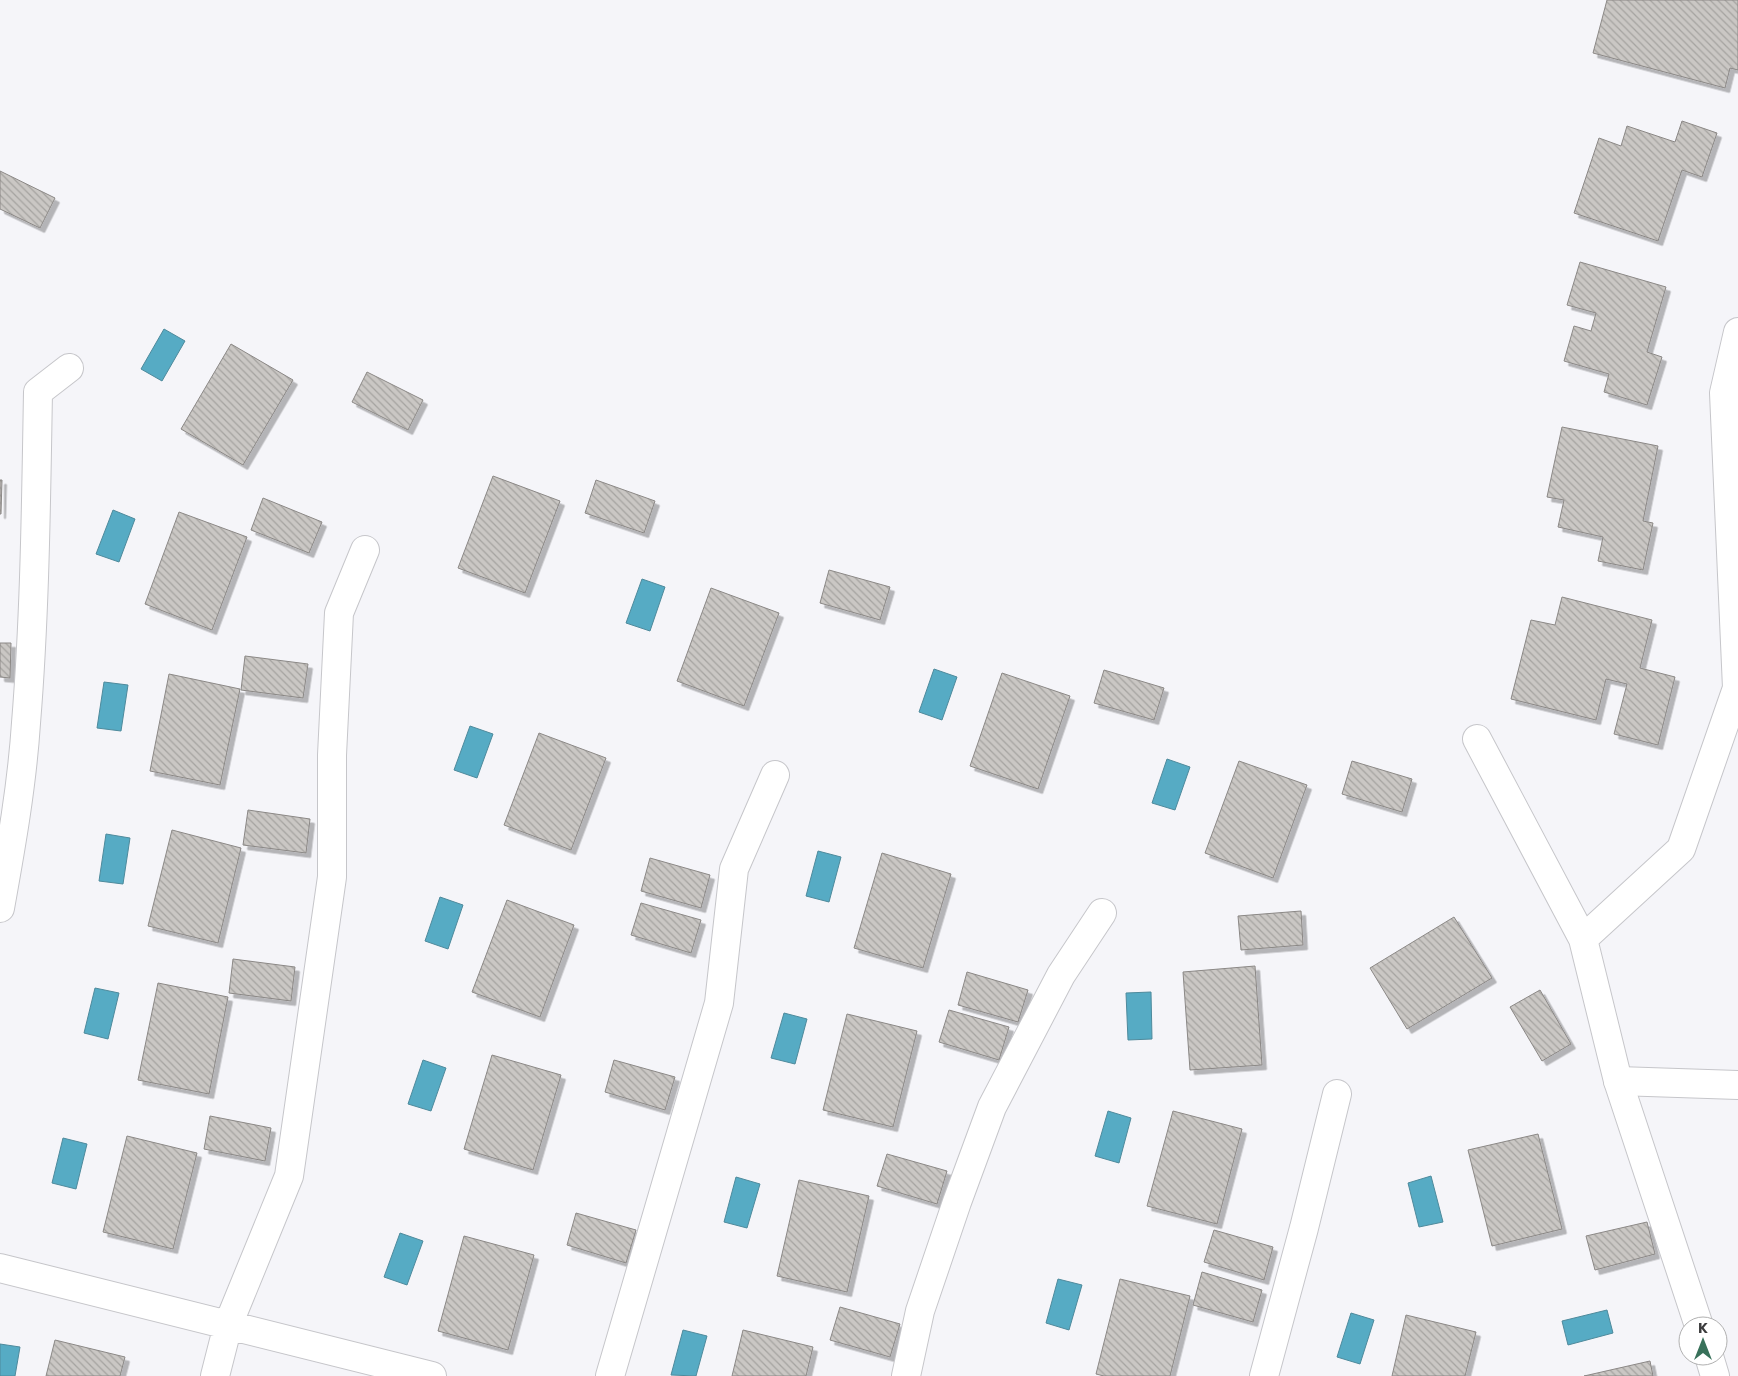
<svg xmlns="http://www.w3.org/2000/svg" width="1738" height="1376" viewBox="0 0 1738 1376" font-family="Jost,sans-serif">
	<defs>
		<pattern id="building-back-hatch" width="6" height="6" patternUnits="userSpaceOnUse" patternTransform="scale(1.25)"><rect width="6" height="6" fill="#cac7c4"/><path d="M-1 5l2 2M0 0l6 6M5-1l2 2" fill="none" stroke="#a5a3a0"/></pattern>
		<filter id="shadow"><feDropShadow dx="4.5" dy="4.5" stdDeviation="0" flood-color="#0004"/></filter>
	</defs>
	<rect width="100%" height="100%" fill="#f5f5f9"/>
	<path fill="#56abc4" stroke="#4e8a9c" d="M164 329 185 341 162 381 141 369Z
		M113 510 135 519 119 562 96 554Z
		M642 579 665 587 650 631 626 623Z
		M934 669 957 677 942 720 919 712Z
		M104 682 128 685 121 731 97 728Z
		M470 726 493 734 477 778 454 770Z
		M1167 759 1190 767 1175 810 1152 803Z
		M106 834 130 838 123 884 99 881Z
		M818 851 841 857 829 902 806 896Z
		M440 897 463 905 448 949 425 941Z
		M95 988 119 993 108 1039 84 1033Z
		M1151 992 1152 1039 1128 1040 1126 993Z
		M784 1013 807 1019 795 1064 771 1058Z
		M423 1060 446 1068 431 1111 408 1104Z
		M1108 1111 1131 1118 1119 1163 1095 1156Z
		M63 1138 87 1144 76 1189 52 1183Z
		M1431 1176 1443 1222 1419 1227 1408 1183Z
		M736 1177 760 1184 747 1228 724 1222Z
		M400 1233 423 1241 407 1285 384 1277Z
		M1058 1279 1082 1285 1069 1330 1046 1323Z
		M1607 1310 1613 1333 1568 1345 1562 1321Z
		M1351 1313 1374 1320 1360 1364 1337 1357Z
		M683 1330 707 1336 696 1376 671 1375Z
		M0 1344 20 1347 15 1376H0Z"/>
	<path fill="url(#building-back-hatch)" stroke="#8b8886" filter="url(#shadow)" d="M1607 0H1738V70L1730 68 1725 88 1593 53Z
		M1682 121 1717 133 1702 177 1682 170 1658 241 1574 213 1599 138 1621 146 1627 126 1675 142Z
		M0 171 55 198 40 228 0 209Z
		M1580 262 1666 287 1647 352 1662 357 1647 405 1604 392 1609 374 1564 361 1574 326 1591 331 1596 313 1567 305Z
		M231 344 293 380 243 465 181 429Z
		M367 372 423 400 408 430 352 402Z
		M1562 427 1658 446 1643 521 1653 523 1643 570 1598 561 1603 537 1558 527 1564 500 1547 497Z
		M493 476 560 501 525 593 458 568Z
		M0 480H2L1 514H0Z
		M596 480 655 501 644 533 585 513Z
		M263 498 322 522 309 553 251 530Z
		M179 512 247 537 212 630 145 604Z
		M829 570 890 587 880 620 820 603Z
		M711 588 779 613 744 706 677 681Z
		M1562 597 1652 620 1640 668 1675 677 1658 745 1614 734 1627 684 1606 679 1596 720 1511 699 1531 620 1555 625Z
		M0 643H11L10 678 0 677Z
		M245 656 308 664 303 698 241 690Z
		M1104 670 1164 688 1154 720 1094 703Z
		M1002 673 1070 696 1038 789 970 766Z
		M169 674 240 689 220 785 150 771Z
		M539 733 606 758 571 850 504 825Z
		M1239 761 1307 785 1273 878 1205 853Z
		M1352 761 1412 779 1402 812 1342 794Z
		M248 810 310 819 306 853 243 845Z
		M172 830 241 848 218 943 148 926Z
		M882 853 951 874 923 968 854 948Z
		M650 858 710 875 701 908 641 891Z
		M507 900 574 925 540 1017 472 992Z
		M641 903 701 920 691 953 631 935Z
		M1301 911 1303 945 1241 950 1238 916Z
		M1454 917 1492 978 1407 1029 1370 968Z
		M233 959 295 967 291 1001 229 993Z
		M1255 966 1262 1065 1190 1070 1183 972Z
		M967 972 1028 990 1018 1022 958 1005Z
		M158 983 228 997 209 1094 138 1080Z
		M1540 990 1571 1044 1542 1061 1510 1007Z
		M949 1010 1009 1027 999 1060 939 1042Z
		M847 1014 917 1031 893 1127 823 1110Z
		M492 1055 561 1075 533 1170 464 1149Z
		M614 1060 675 1077 665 1110 605 1092Z
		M1173 1111 1242 1129 1217 1224 1147 1206Z
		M210 1116 271 1128 265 1161 204 1149Z
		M1538 1134 1562 1229 1492 1246 1468 1150Z
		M127 1136 197 1153 173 1249 103 1232Z
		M887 1154 947 1171 937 1204 877 1186Z
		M799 1180 869 1196 847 1292 777 1276Z
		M576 1213 636 1230 626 1263 567 1245Z
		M1647 1222 1655 1254 1595 1270 1586 1236Z
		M1214 1230 1273 1247 1264 1280 1204 1262Z
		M464 1236 534 1255 508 1350 438 1331Z
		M1202 1272 1262 1290 1253 1322 1193 1305Z
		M1120 1279 1190 1296 1170 1376H1104L1096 1374Z
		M840 1307 900 1324 890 1357 830 1340Z
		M1406 1315 1476 1332 1465 1376H1392Z
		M743 1330 813 1347 806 1376H732Z
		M55 1340 125 1357 120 1376H46Z
		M1650 1361 1653 1376H1584Z"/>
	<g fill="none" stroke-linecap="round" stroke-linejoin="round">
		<defs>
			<path id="street" d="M1477 739 1583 939 1618 1081 1699 1326
				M0 908C11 847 22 785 26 723 35 613 36 503 38 392L69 368
				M1583 939 1681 849 1737 688 1724 393 1738 332
				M0 1268 432 1376
				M1709 1356 1715 1376
				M215 1376 228 1325 289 1176 332 877V755L339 613 365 550
				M610 1376 719 1003 734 869 775 775
				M906 1376 920 1311 957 1202 992 1107 1061 975 1102 913
				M1264 1376 1304 1228 1337 1094"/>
			<path id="secondary" d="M1618 1081 1738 1085"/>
		</defs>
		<use href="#street" stroke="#c6c6ca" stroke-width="30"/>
		<use href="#secondary" stroke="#c6c6ca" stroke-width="30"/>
		<use href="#street" stroke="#fff" stroke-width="28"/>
		<use href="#secondary" stroke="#fff" stroke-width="28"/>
	</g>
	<g transform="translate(1703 1341)"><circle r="24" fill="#ffffff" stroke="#b1b1b1"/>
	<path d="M0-4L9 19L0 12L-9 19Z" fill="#38715a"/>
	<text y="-8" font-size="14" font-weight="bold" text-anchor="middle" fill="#3c3c3d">K</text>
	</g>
</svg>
